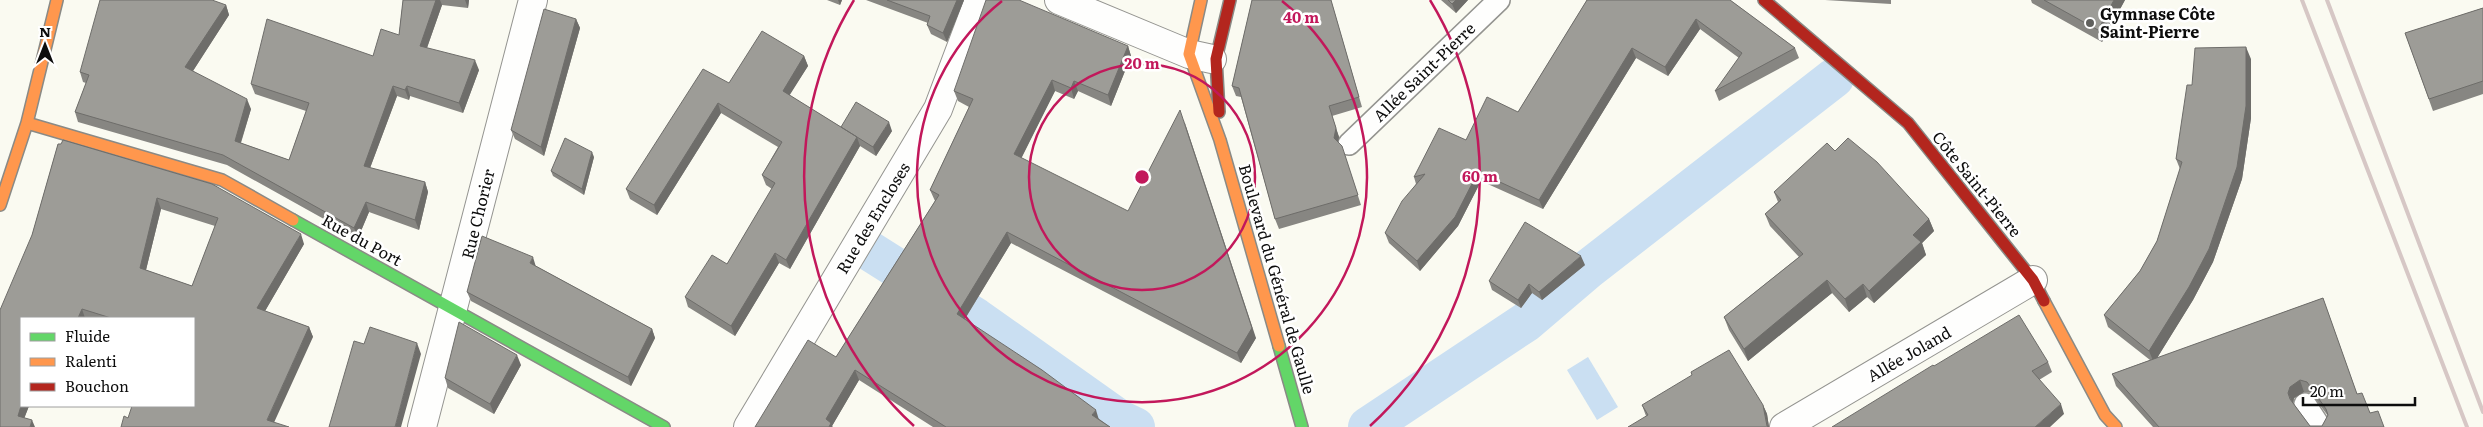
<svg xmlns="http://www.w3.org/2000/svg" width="2483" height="427" viewBox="0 0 2483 427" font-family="Literata,serif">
	<rect width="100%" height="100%" fill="#fafaf1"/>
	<path fill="#cadff2" d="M1588 357 1618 407 1597 420 1567 370Z"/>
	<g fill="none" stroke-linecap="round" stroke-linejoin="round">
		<path stroke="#cadff2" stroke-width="40" d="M865 248 976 318 1120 420 1135 427
			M1368 427 1526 322 1587 270 1834 78"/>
		<defs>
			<path id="lane" d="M1349 144 1499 0
				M2305 404 2320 427"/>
			<path id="street" d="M1059 0 1189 54 1212 59
				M422 427 533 0
				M748 427 938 109 979 0
				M1784 427 2033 280"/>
			<path id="fast" d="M293 220 664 427
				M1279 346 1302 427"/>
			<path id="slow" d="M1201 0 1189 54 1220 140 1279 346
				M27 123 222 180 293 220
				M0 205 27 123 57 0
				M2044 301 2105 415 2116 427"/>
			<path id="jam" d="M1764 0 1908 123 2033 280 2044 301
				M1219 112 1216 59 1230 0"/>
		</defs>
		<use href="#lane" stroke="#949490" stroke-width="24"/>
		<use href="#street" stroke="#949490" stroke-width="30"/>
		<use href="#fast" stroke="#8a8a86" stroke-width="14"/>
		<use href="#slow" stroke="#8a8a86" stroke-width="14"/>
		<use href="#jam" stroke="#8a8a86" stroke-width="14"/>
		<use href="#lane" stroke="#fefefd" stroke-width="21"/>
		<use href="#street" stroke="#fefefd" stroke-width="28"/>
		<use href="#fast" stroke="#63d668" stroke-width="11"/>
		<use href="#slow" stroke="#ff974d" stroke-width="11"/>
		<use href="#jam" stroke="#b3261e" stroke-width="11"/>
		<path stroke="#d6c7c5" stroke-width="4" d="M2302 0 2467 427
			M2327 0 2483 412"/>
	</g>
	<path fill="#878682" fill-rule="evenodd" d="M403 0H469L468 8 442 5 427 48 479 70 463 113 410 96 409 100 397 96 370 168 425 182 428 192 419 230 369 212 358 238 227 165 78 122 75 112 86 83 83 82 80 72 226 5 229 15 193 71 251 109 241 143 289 160 306 111 255 94 251 84 373 56 399 35Z
		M827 0H842L840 5Z
		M866 0H964L947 42 931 34 927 25 928 23Z
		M1252 0H1331L1362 107 1332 116 1339 137 1338 142 1345 156 1361 205 1279 229 1275 219 1241 97 1236 96 1232 86Z
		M1441 0H1468L1456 13Z
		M1587 0H1730L1795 48 1799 58 1719 101 1715 91 1739 58 1700 29 1668 76 1636 58 1543 209 1481 181 1458 226 1420 271 1389 243 1385 233 1416 184 1414 177 1466 140 1518 112Z
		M1825 0H1891V4Z
		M2031 0H2125L2102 42 2032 3Z
		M2483 8V94L2433 111 2405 33Z
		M576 19 580 28 544 156 515 139 511 130Z
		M1128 46 1131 56 1111 106 1078 91 1074 99 1055 91 1021 158 1256 338 1241 363 1011 243 965 319 1110 427H933L859 380 832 426 755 427 836 357 935 201 930 190 969 107 958 101 954 91Z
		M804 56 808 66 789 95 841 127 892 131 876 156 860 146 790 269 779 263 735 336 688 307 685 297 727 264 772 189 766 185 762 175 778 147 721 113 657 215 630 199 626 189 729 83Z
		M2251 59V118L2242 179 2213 262 2193 300 2157 358 2323 298 2357 394 2370 413 2384 427H2153L2116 386 2112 374 2150 360 2108 327 2104 315 2140 271 2157 241 2180 169 2176 159 2192 85ZM2304 392 2311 393 2328 416 2322 426H2310L2293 403 2294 398Z
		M58 144 304 244 265 311 309 327 313 337 128 418 194 318H21L29 406 24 418 0 427 32 235ZM161 209 215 226 192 286 146 270Z
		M1835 151 1929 219 1934 231 1922 243 1926 255 1874 303 1867 297 1849 312 1832 293 1748 361 1729 330 1724 317 1799 257 1770 226 1765 214 1778 202 1774 192Z
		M594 157 584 195 553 176 551 171Z
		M1585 265 1542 300 1532 293 1521 308 1492 290 1489 281Z
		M536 266 652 329 655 338 631 386 471 301 467 292Z
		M2048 362 2052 372 2039 380 2064 414 1934 366Z
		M521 365 494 414 448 388 445 378Z
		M1642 405H1763L1767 414 1769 427 1646 416Z"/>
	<path fill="#6e6d6a" d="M436 0H440L442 5 424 56 420 46Z
		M465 0H469L468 8Z
		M838 0H842L840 5Z
		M957 0H964L947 42 943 33Z
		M1456 0H1468L1456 13 1452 4Z
		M2114 0H2125L2102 42 2098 30Z
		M226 5 229 15 189 77 185 67Z
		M576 19 580 28 544 156 541 147Z
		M1696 19 1700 29 1668 76 1665 67Z
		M1128 46 1131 56 1111 106 1108 95Z
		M2246 47 2251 59V118L2242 179 2213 262 2193 300 2154 363 2149 351Z
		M1632 48 1636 58 1543 209 1539 200Z
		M804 56 808 66 786 101 783 91Z
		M475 60 479 70 463 113 459 103Z
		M1052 80 1055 91 1018 165 1014 154Z
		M1074 81 1078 91 1074 99 1071 88Z
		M393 86 397 96 367 176 364 166Z
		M407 86 410 96 409 100 405 90Z
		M247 99 251 109 238 151 235 141Z
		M718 103 721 113 657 215 654 205Z
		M1332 116 1339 137 1337 147 1334 138Z
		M1184 120 1256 338 1241 363 1237 353Z
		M889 122 892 131 876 156 873 147Z
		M857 137 860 146 790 269 786 260Z
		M592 152 594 157 584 195 582 189Z
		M1478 172 1481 181 1458 226 1420 271 1417 261Z
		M425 182 428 192 419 230 415 220Z
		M157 198 161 209 144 278 140 268Z
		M366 202 369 212 358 238 354 228Z
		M1929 219 1934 231 1922 243 1926 255 1874 303 1869 291 1913 235Z
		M1007 232 1011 243 961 325 957 314Z
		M301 234 304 244 261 318 257 308Z
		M775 253 779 263 735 336 731 326Z
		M1581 256 1585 265 1542 300 1539 292Z
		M533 257 536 267 530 263Z
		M1827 280 1832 293 1748 361 1744 349Z
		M1529 284 1532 293 1521 308 1518 300Z
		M1863 284 1867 297 1849 312 1845 299Z
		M82 309 85 318H78Z
		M309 327 313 337 272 427 267 420Z
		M652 329 655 338 631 386 628 377Z
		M417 343 421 354 401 427H395Z
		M517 355 521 365 494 414 490 404Z
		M855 370 859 380 832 426 833 427H829L826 419Z
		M2300 380 2304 392 2294 398 2293 404 2288 393 2290 387Z
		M2061 404 2064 414 2050 427H2035Z
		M1763 405 1767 414 1769 427H1768Z
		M21 406H29L21 427 18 416Z
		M1096 410 1099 420 1092 415Z
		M32 420 35 427H30Z"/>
	<path fill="#9d9c97" stroke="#6e6d6a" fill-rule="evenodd" d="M100 0H212L226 5 185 67 247 99 235 141 289 160 309 103 251 84 267 19 373 56 381 29 399 35 403 0H436L420 46 475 60 459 103 407 86 405 90 393 86 364 166 425 182 415 220 366 202 354 228 223 155 75 112 89 75 80 72Z
		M887 0H957L943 33 927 25 930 16Z
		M986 0H1019L1128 46 1108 95 1074 81 1071 88 1052 80 1014 154 1128 211 1180 110 1252 328 1237 353 1007 232 957 314 1042 370 1096 410 1092 415 1110 427H946L855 370 826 419 831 423 829 427H755L808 340 836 357 939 195 930 190 973 99 954 91Z
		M1252 0H1331L1359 97 1329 106 1336 128 1334 138 1342 146 1358 195 1275 219 1239 88 1232 86Z
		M1448 0H1456L1452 4Z
		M1587 0H1730L1795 48 1715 91 1742 53 1696 19 1665 67 1632 48 1539 200 1478 172 1455 217 1417 261 1385 233 1402 201 1425 174 1414 177 1439 128 1466 140 1487 97 1518 112Z
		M2044 0H2114L2098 30Z
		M2483 8V81L2429 99 2405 33Z
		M544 9 576 19 541 147 511 130Z
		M762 31 804 56 783 91 857 137 786 260 775 253 731 326 685 297 712 255 727 264 775 183 762 175 782 142 718 103 654 205 626 189 703 69 729 83Z
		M2246 47V106L2237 167 2209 249 2189 287 2149 351 2104 315 2140 271 2157 241 2182 162 2176 159 2187 85H2192L2195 48Z
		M856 102 889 122 873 147 841 127Z
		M565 138 592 152 582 189 551 171Z
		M1848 138 1877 162 1929 219 1913 235 1921 242 1869 291 1863 284 1845 299 1827 280 1744 349 1724 317 1803 254 1765 214 1781 200 1774 192 1827 143 1835 151Z
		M63 140 212 184 301 234 257 308 309 327 267 420 289 427H121L124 416 128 418 132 406H194V318H111L82 309 78 318H21V406L18 416 32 420 30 427H0V310L32 235 58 144H61ZM157 198 218 218 192 286 140 268Z
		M1525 222 1581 256 1539 292 1529 284 1518 300 1489 281Z
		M482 236 533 257 530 263 652 329 628 377 467 292Z
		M2323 298 2357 394 2362 393 2370 413 2378 411 2384 427H2159L2112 374ZM2300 380 2307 382 2326 409 2328 415 2322 426H2310L2290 399 2288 393 2290 387Z
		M2019 315 2048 362 2032 371 2061 404 2035 427H1832L1933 365 1934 366Z
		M459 322 517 355 490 404 445 378Z
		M370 327 417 343 395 427H329L354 341 364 344Z
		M1729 350 1763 405 1767 426 1769 427H1628L1648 415 1642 405 1692 375 1691 372Z"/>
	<g fill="none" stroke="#c2185b" stroke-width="2.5">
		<circle cx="1142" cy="177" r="113"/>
		<path d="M1282 1A225 225 0 1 1 1002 1"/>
		<path d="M914 426A338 338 0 0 1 854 0M1430 0A338 338 0 0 1 1370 426"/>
	</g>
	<circle fill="#60605d" stroke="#fff" stroke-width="2" cx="2090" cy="23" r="5"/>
	<g text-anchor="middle" stroke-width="5" stroke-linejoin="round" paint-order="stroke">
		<g font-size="16" font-weight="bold" fill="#0d0d0d" stroke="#fff" text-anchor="start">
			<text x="2100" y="20">Gymnase Côte<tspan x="2100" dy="18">Saint-Pierre</tspan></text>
		</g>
		<g font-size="16" fill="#0d0d0d" stroke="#fff">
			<text transform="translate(1424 72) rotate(-44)" y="6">Allée Saint-Pierre</text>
			<text transform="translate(1977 184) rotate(51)" y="6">Côte Saint-Pierre</text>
			<text transform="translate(478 214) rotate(-76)" y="6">Rue Chorier</text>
			<text transform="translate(873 218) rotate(-59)" y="6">Rue des Encloses</text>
			<text transform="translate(362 240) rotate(29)" y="6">Rue du Port</text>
			<text transform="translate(1277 279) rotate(74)" y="6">Boulevard du Général de Gaulle</text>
			<text transform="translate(1909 354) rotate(-30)" y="6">Allée Joland</text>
		</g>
	</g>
	<circle cx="1142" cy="177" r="8" fill="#c2185b" stroke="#fff" stroke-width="2.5"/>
	<g font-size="15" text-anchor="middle" font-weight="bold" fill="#c2185b" stroke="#fff" stroke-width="5" stroke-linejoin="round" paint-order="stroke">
		<text x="1301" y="23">40 m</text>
		<text x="1142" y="69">20 m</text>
		<text x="1480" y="182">60 m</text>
	</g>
	<rect x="20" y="317" width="175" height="90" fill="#ffffff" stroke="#9e9e9e"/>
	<rect x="30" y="333" width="25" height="8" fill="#63d668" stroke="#9e9e9e"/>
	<text x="65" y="342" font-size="15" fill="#0d0d0d">Fluide</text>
	<rect x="30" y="358" width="25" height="8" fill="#ff974d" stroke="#9e9e9e"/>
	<text x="65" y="367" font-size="15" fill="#0d0d0d">Ralenti</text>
	<rect x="30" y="383" width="25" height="8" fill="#b3261e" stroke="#9e9e9e"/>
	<text x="65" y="392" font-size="15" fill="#0d0d0d">Bouchon</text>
	<g transform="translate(45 45)" stroke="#ffffff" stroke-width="4" paint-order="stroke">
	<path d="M0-4L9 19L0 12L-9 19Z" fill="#0d0d0d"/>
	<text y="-8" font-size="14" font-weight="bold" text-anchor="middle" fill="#0d0d0d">N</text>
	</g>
	<path d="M2303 397v8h112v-8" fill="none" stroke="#0d0d0d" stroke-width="2.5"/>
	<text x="2310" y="397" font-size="15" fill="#0d0d0d" stroke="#ffffff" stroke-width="4" paint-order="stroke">20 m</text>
</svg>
